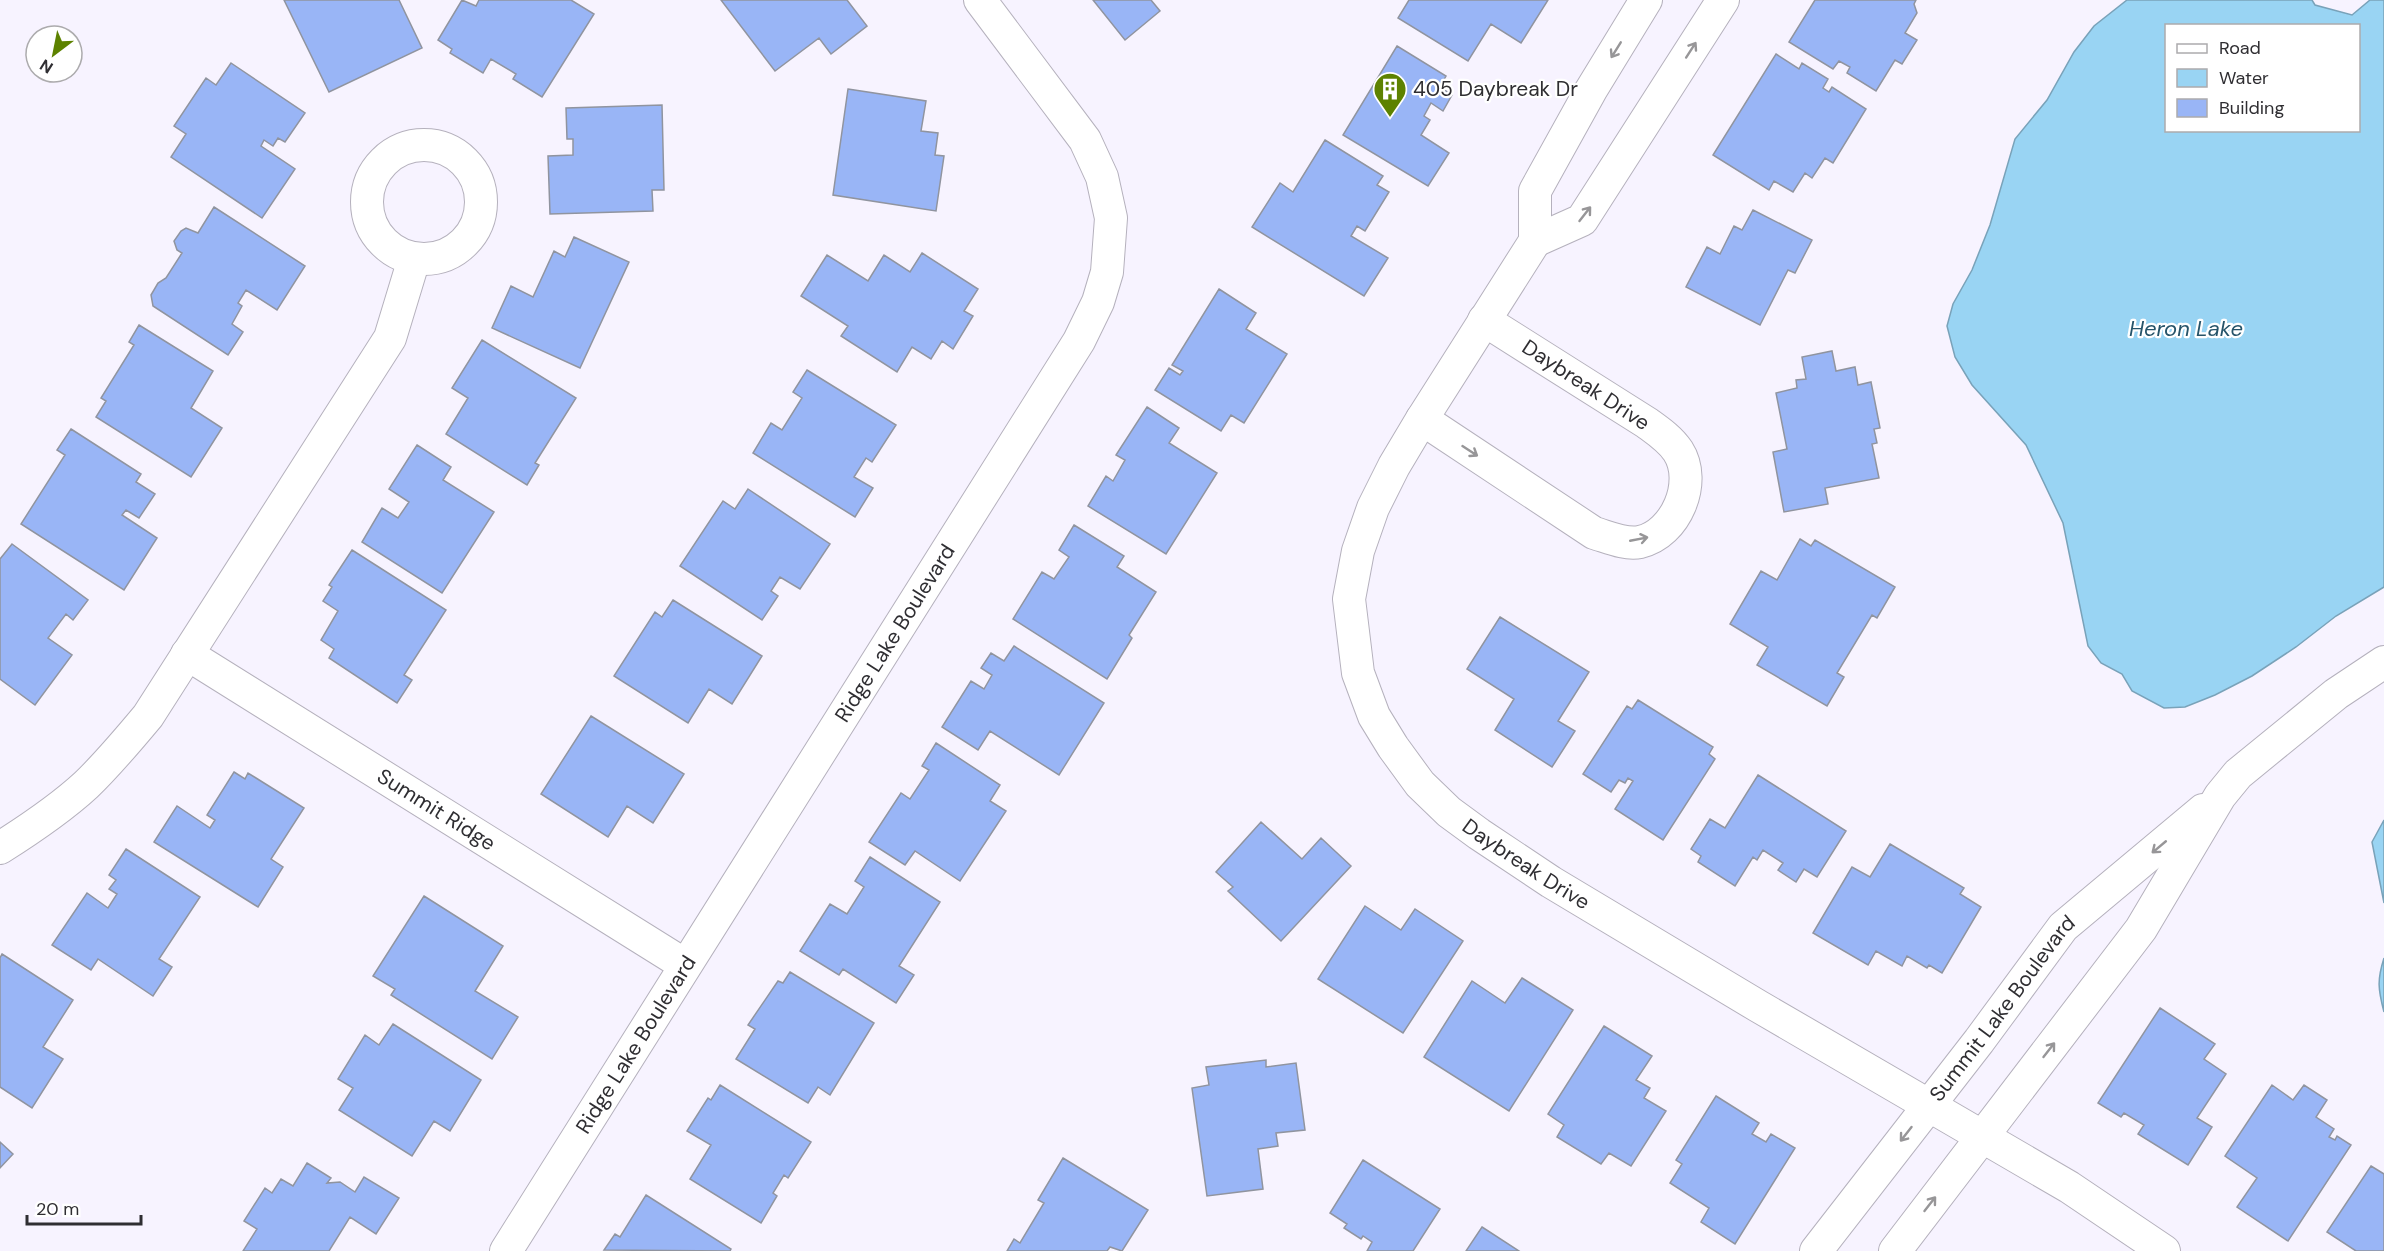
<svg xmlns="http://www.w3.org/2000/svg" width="2384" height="1251" viewBox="0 0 2384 1251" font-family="'DM Sans',sans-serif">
	<rect width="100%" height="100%" fill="#f7f3ff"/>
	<path fill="#99d4f3" stroke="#79a2b9" stroke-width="1.5" fill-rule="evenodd" d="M2127 0H2312L2315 5 2352 15 2370 0H2384V587L2336 616 2296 647 2252 676 2215 695 2185 707 2164 708 2132 691 2122 674 2101 663 2088 646 2063 523 2026 445 1972 385 1955 357 1947 326 1953 304 1972 270 1990 225 2015 139 2047 100 2074 52 2094 26ZM2166 26H2358V130H2166Z
		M2384 820V903L2372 842Z
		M2384 958V1012C2378 989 2377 980 2384 958Z"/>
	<path fill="#99b5f6" stroke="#90949f" stroke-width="1.5" d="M284 0H399L422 48 329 92Z
		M462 0 476 6 479 0H571L594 14 542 97 513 79 516 74 491 59 483 73 450 53 452 49 438 40Z
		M721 0H847L867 26 831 54 819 38 775 71Z
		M1093 0H1151L1160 11 1125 40Z
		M1409 0H1548L1521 43 1491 24 1468 61 1398 18Z
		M1815 0H1916L1914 4 1917 13 1905 33 1917 40 1902 64 1895 60 1876 91 1847 73 1850 67 1839 61 1833 69 1789 42Z
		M1397 46 1446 76 1440 87 1452 95 1443 111 1431 103 1424 116 1430 120 1421 135 1449 153 1428 186 1343 135Z
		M1776 54 1799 69 1802 63 1828 79 1823 88 1829 92 1832 87 1866 109 1833 163 1825 158 1812 178 1805 173 1793 192 1774 181 1769 190 1713 155Z
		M231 63 305 113 285 142 278 138 273 146 264 140 261 146 295 169 262 218 171 157 186 134 174 126 206 78 216 85Z
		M848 89 926 101 921 131 938 133 935 155 944 156 936 211 833 195Z
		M662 105 664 190H652L653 211 550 214 548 156 573 155V139H567L566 108Z
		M1325 140 1383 176 1377 185 1389 192 1365 231 1357 226 1351 236 1388 258 1364 296 1252 227 1280 183 1293 192Z
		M214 207 305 266 277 310 246 290 238 303 242 306 232 324 243 332 228 355 153 306 151 295 158 283 166 278 182 253 177 250 174 241 181 231 186 228 198 233Z
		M1753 210 1812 240 1795 273 1788 270 1760 325 1686 287 1707 247 1720 254 1734 226 1742 230Z
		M574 237 629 262 580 368 492 328 511 286 533 297 554 251 565 257Z
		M922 253 978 289 964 311 973 316 953 349 942 341 931 359 912 347 897 372 841 336 848 326 801 296 827 255 868 281 884 255 910 272Z
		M1219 289 1256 313 1246 329 1287 354 1244 423 1231 415 1221 431 1155 390 1169 368 1180 375 1183 371 1172 365Z
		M139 325 213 371 191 408 222 428 191 477 96 417 106 401 101 398 134 345 129 342Z
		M482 340 576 398 535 463 539 465 527 485 446 434 468 398 452 388Z
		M1832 351 1836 371 1855 367 1858 385 1871 382 1880 428 1874 429 1877 443 1872 444 1879 478 1825 488 1828 504 1784 512 1773 452 1787 449 1776 393 1797 388 1796 380 1806 379 1802 357Z
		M807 370 896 425 872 462 866 458 854 477 873 488 855 517 753 453 771 423 782 430 802 398 793 392Z
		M1147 407 1179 428 1169 443 1217 473 1166 554 1088 506 1106 476 1113 481 1125 460 1116 455Z
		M71 429 141 474 136 482 155 494 139 518 126 510 122 515 157 538 124 590 21 524 65 455 57 450Z
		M417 445 451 467 443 480 494 512 442 593 362 542 382 508 398 518 409 502 389 489Z
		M748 489 830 544 800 589 780 577 771 591 778 596 762 620 680 566 723 501 735 509Z
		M1074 525 1124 556 1117 567 1156 592 1129 635 1132 638 1107 679 1013 619 1042 572 1054 579 1069 557 1059 550Z
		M1800 539 1811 546 1815 540 1895 587 1877 618 1872 615 1837 673 1844 677 1827 706 1757 665 1768 647 1730 624 1761 571 1777 580Z
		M12 544 88 600 73 620 66 614 48 638 72 655 35 705 0 679V559Z
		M352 550 446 610 404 675 412 680 397 703 329 658 334 649 321 640 338 611 323 601 332 587 329 585Z
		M673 600 762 656 732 704 709 689 688 723 614 676 655 612 662 617Z
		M1500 617 1589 672 1558 721 1575 731 1552 767 1495 730 1514 699 1467 669Z
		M1014 646 1104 703 1059 775 990 731 978 750 942 727 971 681 984 689 992 675 981 668 991 653 1004 661Z
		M1638 700 1713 747 1709 754 1715 759 1663 840 1615 809 1633 781 1628 778 1625 783 1619 780 1611 792 1583 774 1627 706 1632 709Z
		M591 716 684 774 653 823 627 806 608 837 541 794Z
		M936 743 1000 785 990 801 1006 811 960 881 915 851 905 865 869 842 901 793 910 799 929 770 922 766Z
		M234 772 245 779 248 773 304 808 271 859 283 867 258 907 154 842 177 806 210 828 215 820 207 815Z
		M1758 775 1846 831 1817 877 1804 869 1796 882 1778 870 1783 863 1763 850 1757 860 1753 857 1735 886 1698 862 1701 856 1691 849 1710 819 1725 828Z
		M1261 822 1302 859 1321 838 1351 866 1281 941 1228 891 1233 887 1216 872Z
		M1890 844 1964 888 1960 894 1981 907 1942 973 1929 965 1927 968 1907 956 1902 966 1876 951 1868 965 1813 933 1852 867 1870 877Z
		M126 849 200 897 159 959 172 967 153 996 98 959 91 970 52 945 87 893 108 908 117 894 109 889 116 880 109 875Z
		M870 857 940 902 899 966 914 975 896 1003 843 969 839 975 800 951 830 904 847 914 864 887 855 881Z
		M424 896 503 946 475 991 518 1017 492 1059 391 995 395 989 373 976Z
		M1365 906 1401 930 1415 909 1463 941 1403 1033 1318 979Z
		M2 954 73 1000 43 1047 63 1059 32 1108 0 1087V958Z
		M790 972 874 1023 830 1095 818 1087 808 1103 736 1059 755 1029 748 1025 778 981 783 983Z
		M1522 978 1573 1010 1509 1111 1424 1057 1472 981 1505 1003Z
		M2160 1008 2215 1044 2204 1059 2226 1074 2197 1118 2212 1127 2188 1165 2138 1134 2144 1125 2124 1113 2121 1117 2098 1103Z
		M393 1024 481 1080 450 1131 434 1121 412 1156 339 1110 353 1088 338 1079 365 1035 379 1045Z
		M1604 1026 1652 1056 1636 1080 1650 1088 1644 1098 1666 1111 1631 1166 1609 1153 1601 1164 1557 1137 1564 1125 1548 1114Z
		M1266 1060V1067L1296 1063 1305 1130 1276 1133 1278 1146 1258 1149 1263 1189 1207 1196 1192 1088 1209 1085 1206 1067Z
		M720 1085 811 1142 788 1178 784 1175 773 1193 777 1196 761 1223 690 1179 711 1145 687 1131 708 1098 711 1100Z
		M2272 1085 2293 1100 2304 1085 2327 1100 2316 1117 2334 1129 2329 1137 2335 1140 2337 1136 2351 1145 2288 1241 2237 1207 2257 1178 2225 1156Z
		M1716 1096 1759 1123 1752 1134 1766 1142 1771 1134 1795 1148 1735 1244 1701 1222 1709 1208 1670 1183 1682 1164 1676 1160Z
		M0 1142 13 1154 0 1168Z
		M1063 1158 1148 1210 1122 1251 1110 1247 1107 1251H1007L1014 1239 1020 1243 1044 1203 1038 1200Z
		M1363 1160 1440 1209 1413 1251H1367L1372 1242 1363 1236 1361 1239 1344 1228 1347 1224 1330 1213Z
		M307 1163 331 1178 327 1183 340 1182 355 1192 364 1177 399 1198 376 1234 350 1217 329 1251H243L257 1229 244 1221 265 1188 272 1193 281 1179 293 1186Z
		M2371 1166 2384 1174V1251H2356L2327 1232Z
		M646 1195 731 1249 730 1251 604 1250 615 1234 620 1237Z
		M1482 1227 1519 1251H1466Z"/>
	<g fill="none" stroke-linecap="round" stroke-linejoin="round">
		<defs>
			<g id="street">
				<path id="s1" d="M1646 0 1591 90 1535 191V241L1422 419 1394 466 1373 508 1358 551 1349 599 1358 673 1374 716 1393 747 1420 784 1449 812 1479 834 1551 882 1758 1006 2069 1187 2164 1251"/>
				<circle cx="424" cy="202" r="57"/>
				<path d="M1535 241 1582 220 1723 0"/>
				<path d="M1422 419 1594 533C1608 537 1625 545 1640 542 1676 534 1698 482 1678 451 1670 439 1658 431 1647 423L1484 320"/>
				<path id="s2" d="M187 654 685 965"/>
				<path d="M0 848C30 829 60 809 86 785 108 764 128 740 148 716L390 338 414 259"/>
				<path id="s3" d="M506 1251 1079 341 1098 302 1107 272 1111 218 1102 177 1085 140 980 0"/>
				<path id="s4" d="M1816 1251 1979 1041 2063 927 2203 810"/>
				<path d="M1895 1251 2141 929 2220 796 2238 774 2336 694 2384 662"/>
			</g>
		</defs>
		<use href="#street" stroke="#b5b1bd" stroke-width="34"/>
		<use href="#street" stroke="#fff" stroke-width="32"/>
	</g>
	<defs><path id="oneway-shaft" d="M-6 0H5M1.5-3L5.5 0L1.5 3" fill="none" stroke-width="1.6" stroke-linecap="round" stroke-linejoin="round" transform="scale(1.5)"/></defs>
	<g stroke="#979698">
		<use href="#oneway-shaft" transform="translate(1616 50) rotate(122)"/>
		<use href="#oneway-shaft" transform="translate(1691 50) rotate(-57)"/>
		<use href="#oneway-shaft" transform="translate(1585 214) rotate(-52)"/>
		<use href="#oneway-shaft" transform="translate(1470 451) rotate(33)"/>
		<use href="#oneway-shaft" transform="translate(1639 539) rotate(-11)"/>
		<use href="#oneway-shaft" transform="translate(2159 847) rotate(140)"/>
		<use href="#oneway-shaft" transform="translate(2049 1050) rotate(-52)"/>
		<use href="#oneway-shaft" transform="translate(1906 1134) rotate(128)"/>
		<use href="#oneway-shaft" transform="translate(1930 1204) rotate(-52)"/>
	</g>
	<defs>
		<symbol id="building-pin" viewBox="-11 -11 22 30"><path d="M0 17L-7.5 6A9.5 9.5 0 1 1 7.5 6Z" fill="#5d8200" stroke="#fff"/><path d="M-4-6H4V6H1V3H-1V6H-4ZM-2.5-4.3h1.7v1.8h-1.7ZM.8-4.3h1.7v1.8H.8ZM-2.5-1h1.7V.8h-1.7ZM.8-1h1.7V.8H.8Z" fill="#fff"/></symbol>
	</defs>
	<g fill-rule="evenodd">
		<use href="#building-pin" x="1371" y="70" width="38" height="52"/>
	</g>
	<g text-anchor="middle" stroke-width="4.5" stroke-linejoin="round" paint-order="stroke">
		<g font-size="21" fill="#2f2e32" stroke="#fff" text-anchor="start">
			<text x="1413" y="96">405 Daybreak Dr</text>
		</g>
		<g font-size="21" fill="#2f2e32" stroke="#fff">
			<text transform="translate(1586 385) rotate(33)" y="7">Daybreak Drive</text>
			<text dy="7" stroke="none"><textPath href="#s3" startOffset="730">Ridge Lake Boulevard</textPath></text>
			<text dy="7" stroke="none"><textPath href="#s2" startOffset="294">Summit Ridge</textPath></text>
			<text dy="7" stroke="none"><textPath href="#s1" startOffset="1014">Daybreak Drive</textPath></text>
			<text dy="7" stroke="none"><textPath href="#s4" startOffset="306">Summit Lake Boulevard</textPath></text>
			<text dy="7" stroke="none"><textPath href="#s3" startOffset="244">Ridge Lake Boulevard</textPath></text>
		</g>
		<g font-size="22" font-style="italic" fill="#26546a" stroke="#fff">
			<text x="2186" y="336">Heron Lake</text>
		</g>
	</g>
	<rect x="2165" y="24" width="195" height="108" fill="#ffffff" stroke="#acabad" stroke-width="1.5"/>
	<rect x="2177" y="44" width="30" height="9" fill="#ffffff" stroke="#acabad" stroke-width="1.5"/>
	<text x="2219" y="54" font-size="18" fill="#2f2e32">Road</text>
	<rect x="2177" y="69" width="30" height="18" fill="#99d4f3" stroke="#acabad" stroke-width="1.5"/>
	<text x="2219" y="84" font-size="18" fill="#2f2e32">Water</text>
	<rect x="2177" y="99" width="30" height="18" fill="#99b5f6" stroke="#acabad" stroke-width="1.5"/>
	<text x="2219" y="114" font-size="18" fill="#2f2e32">Building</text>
	<g transform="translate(54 54) rotate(212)"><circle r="28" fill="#ffffff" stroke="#acabad" stroke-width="1.5"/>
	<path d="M0-4.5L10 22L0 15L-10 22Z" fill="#5d8200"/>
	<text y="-9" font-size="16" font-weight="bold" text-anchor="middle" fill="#2f2e32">N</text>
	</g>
	<path d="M27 1215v9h114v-9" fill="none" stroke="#2f2e32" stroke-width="3"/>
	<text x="36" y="1215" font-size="18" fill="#2f2e32" stroke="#ffffff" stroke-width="4.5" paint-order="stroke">20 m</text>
</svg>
